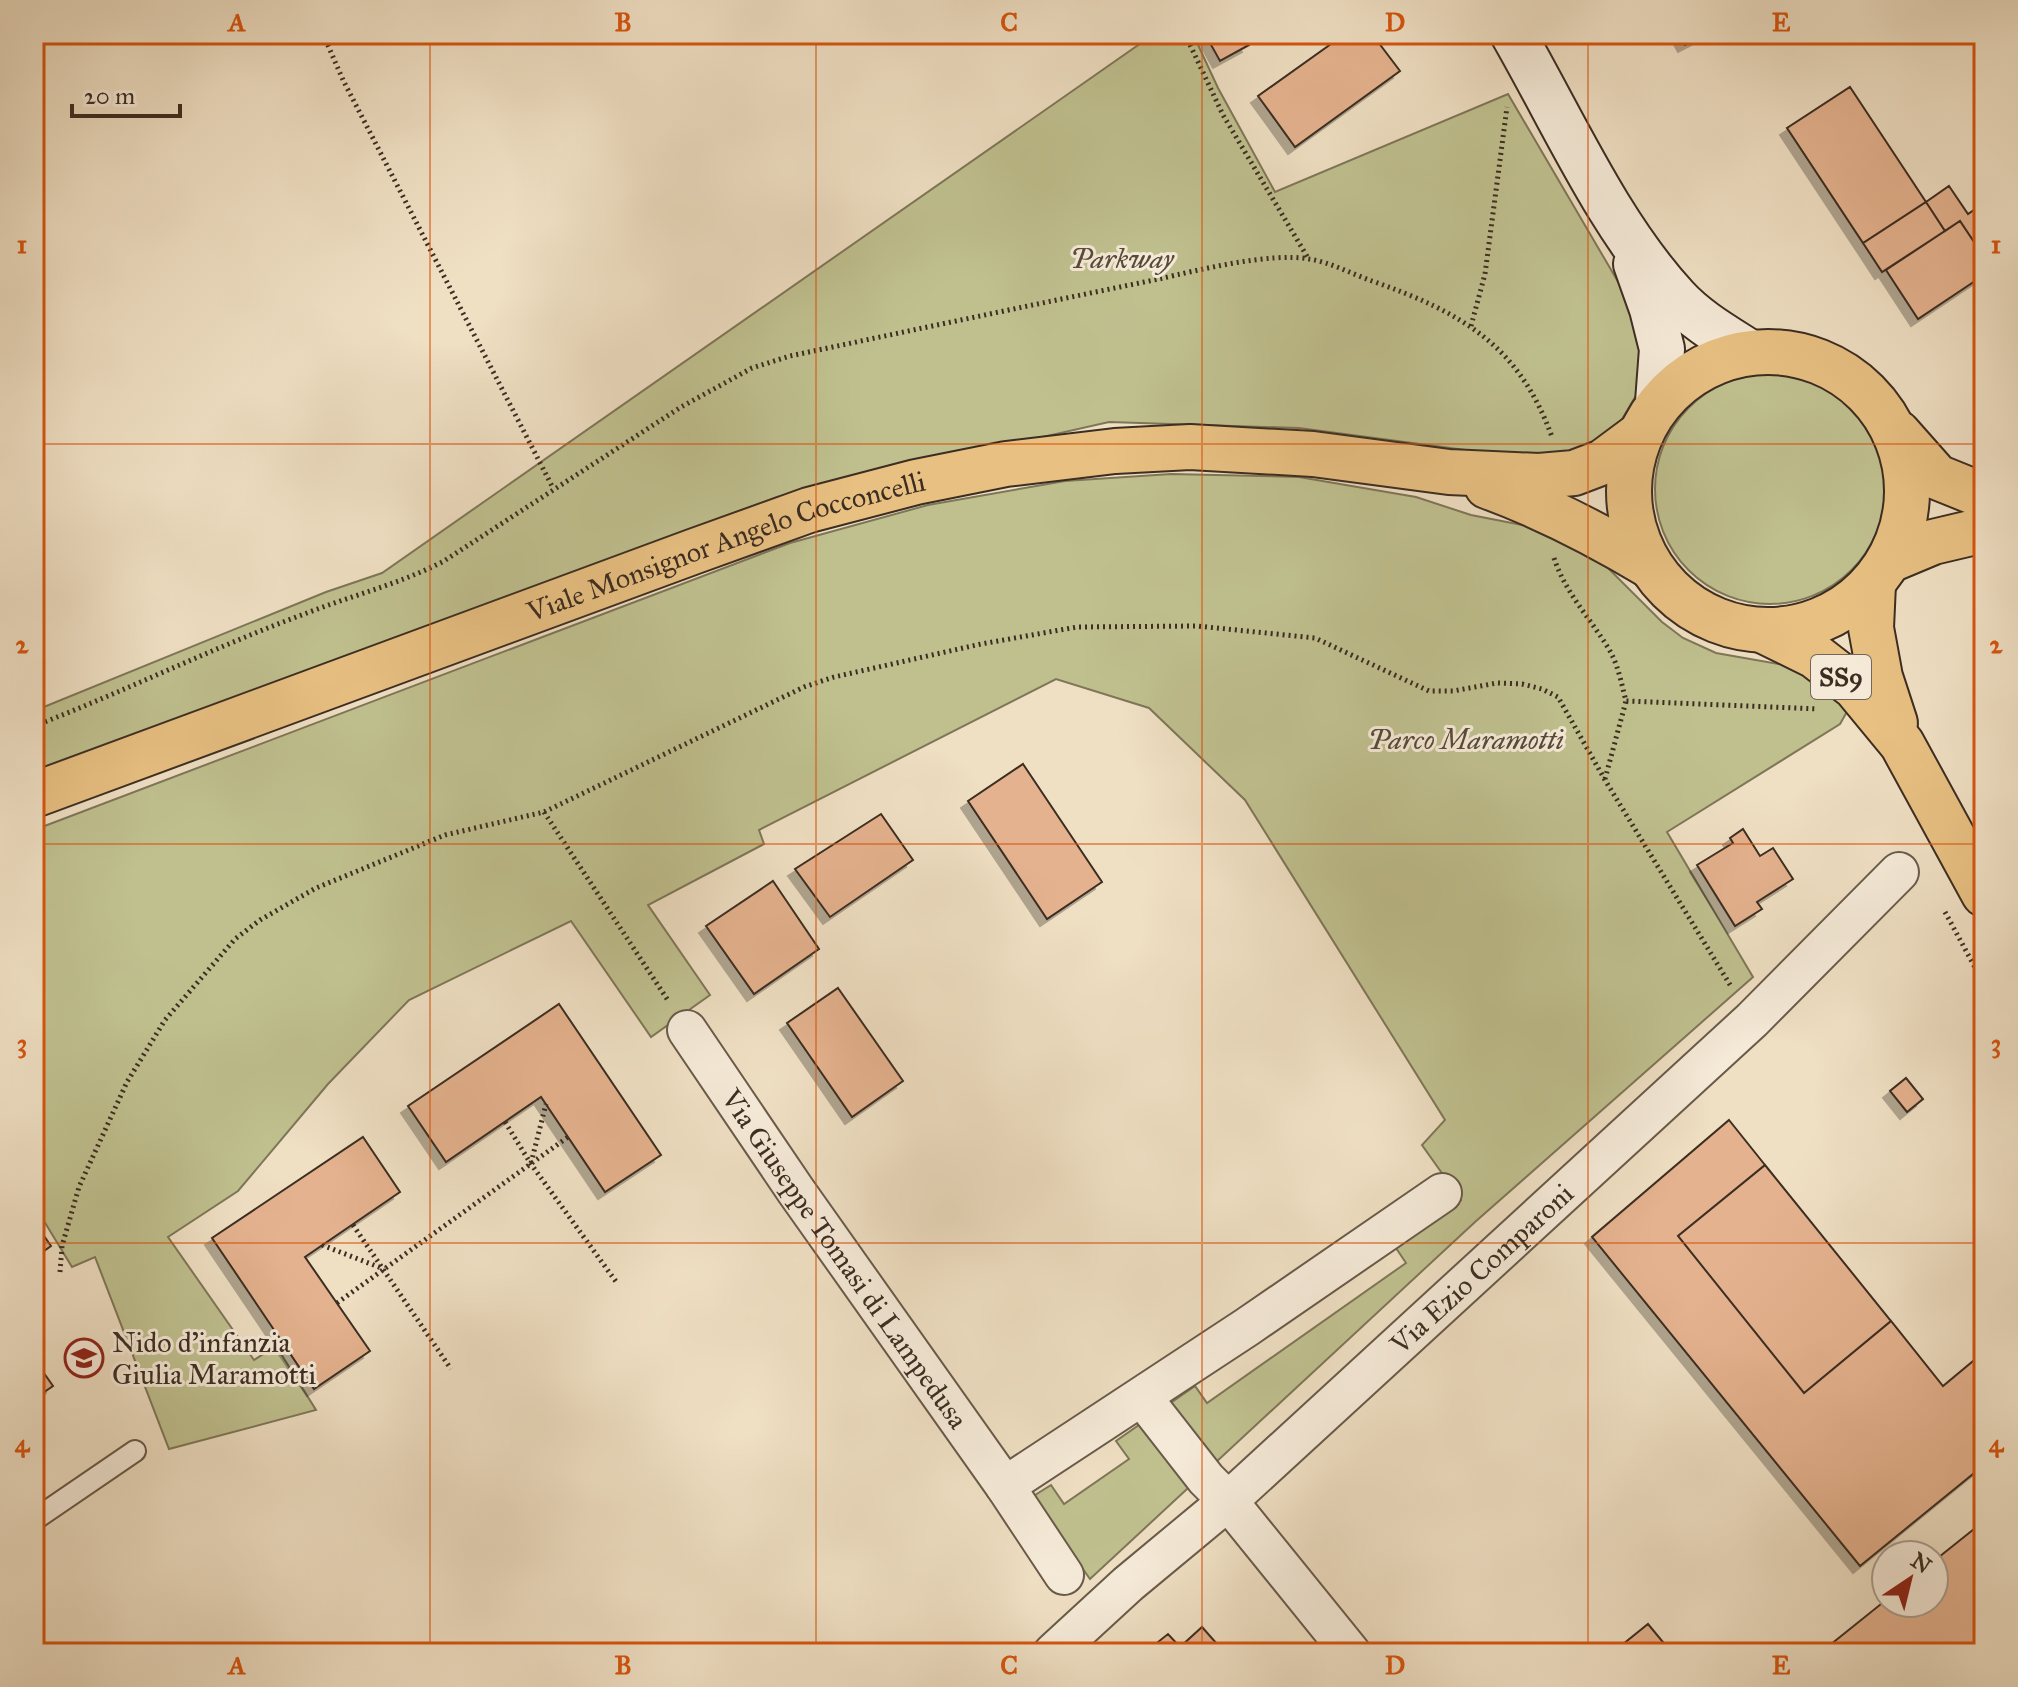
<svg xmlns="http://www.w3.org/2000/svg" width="2018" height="1687" viewBox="0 0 2018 1687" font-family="'IM FELL Great Primer',serif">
	<defs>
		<filter id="shadow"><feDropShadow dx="-7" dy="7" stdDeviation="0" flood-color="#0004"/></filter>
	</defs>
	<rect width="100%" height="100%" fill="#efdfc3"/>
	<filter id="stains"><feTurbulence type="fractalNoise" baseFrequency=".0025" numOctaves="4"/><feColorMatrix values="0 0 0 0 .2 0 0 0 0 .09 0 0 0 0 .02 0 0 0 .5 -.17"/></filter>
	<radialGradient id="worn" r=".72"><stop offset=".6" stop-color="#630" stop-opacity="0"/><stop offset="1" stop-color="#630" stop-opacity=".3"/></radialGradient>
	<path fill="#c0c08f" stroke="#7e7658" stroke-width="2" d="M1154 34H1193L1218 88 1275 192 1508 94 1644 326 1637 394 1615 431 1588 451 1533 459 1299 428 1109 422 777 497 34 772V711L326 592 382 573Z
		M1655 489a115 115 0 1 1 230 0a115 115 0 1 1-230 0Z
		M1171 474 1299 477 1416 497 1471 515 1542 529 1604 564 1662 622 1683 638 1716 653 1796 667 1853 701 1840 724 1667 832 1753 977 1475 1222 1090 1579 1032 1497 1051 1485 1064 1504 1129 1459 1116 1441 1195 1386 1207 1403 1406 1263 1394 1245 1461 1200 1422 1145 1445 1120 1245 800 1149 708 1056 679 759 830 764 844 648 905 710 995 651 1037 571 921 409 1000 328 1084 238 1191 168 1237 254 1360 276 1346 316 1410 169 1449 95 1257 72 1267 44 1221 34 1227V830L790 543 928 505 1065 481Z"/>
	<path fill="#e4b28e" stroke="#3c2d22" stroke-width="2" filter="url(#shadow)" d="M1205 34H1243L1249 45 1220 61Z
		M1345 34H1372L1400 71 1295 147 1258 96Z
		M1679 34H1706L1685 45Z
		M1850 87 1926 202 1863 243 1787 128Z
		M1949 186 1968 214 1984 203V257L1960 221 1945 231 1926 202Z
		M1926 202 1945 231 1882 272 1863 243Z
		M1960 221 1984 257V275L1918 319 1886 270Z
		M1023 764 1102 882 1047 919 968 801Z
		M881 814 913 860 830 917 795 869Z
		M1743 829 1760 856 1773 848 1793 879 1757 902 1762 909 1735 926 1697 865 1733 843 1730 838Z
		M773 881 819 949 754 994 706 926Z
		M838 988 903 1081 852 1117 787 1023Z
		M559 1004 661 1155 605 1192 541 1097 446 1162 408 1106Z
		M1906 1078 1923 1099 1907 1112 1890 1091Z
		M1729 1120 1765 1165 1678 1236 1804 1393 1891 1321 1943 1386 1984 1352V1465L1860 1566 1592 1237Z
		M363 1137 400 1192 305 1257 370 1351 314 1389 212 1238Z
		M1765 1165 1891 1321 1804 1393 1678 1236Z
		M42 1233 51 1246 34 1258V1238Z
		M34 1359 53 1386 34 1399Z
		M1984 1521V1653H1820L1886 1600V1603H1934V1561Z
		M1648 1624 1672 1653H1612Z
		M1202 1627 1225 1653H1151L1148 1650 1168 1634 1180 1647Z"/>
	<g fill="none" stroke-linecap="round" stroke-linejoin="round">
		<defs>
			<path id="lane" d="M34 1520 135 1451"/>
			<g id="street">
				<path id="s1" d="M687 1030 796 1191 1005 1486 1064 1575"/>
				<path d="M1142 1397 1206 1479 1228 1501 1351 1653"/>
				<path d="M1005 1486 1247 1327 1442 1193"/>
				<path id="s2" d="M1053 1653 1128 1584 1228 1501 1752 1020 1899 872"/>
			</g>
			<path id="secondary" d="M1513 34C1563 121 1608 224 1676 298 1696 320 1724 336 1749 352
				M1636 264 1652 309 1662 349 1658 402"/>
			<g id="primary">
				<circle cx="1768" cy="491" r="139"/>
				<path d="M1898 433 1937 477 1984 496"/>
				<path d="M1487 486C1544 507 1597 534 1650 566"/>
				<path d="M1890 560 1933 542 1984 530"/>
				<path d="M1873 584 1871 628 1880 677 1895 723"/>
				<path d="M1764 631 1815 656 1855 687 1902 744 1984 894"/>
				<path id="s3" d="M34 795 695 551 809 510 916 482 1006 464 1115 451 1190 447 1313 454 1449 472 1539 476 1574 473 1603 462 1638 436"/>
			</g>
		</defs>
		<use href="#lane" stroke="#695a4a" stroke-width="24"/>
		<use href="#street" stroke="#695a4a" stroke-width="42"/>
		<use href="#secondary" stroke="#3c2d22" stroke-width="48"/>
		<use href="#primary" stroke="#3c2d22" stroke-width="48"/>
		<path stroke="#3c2d22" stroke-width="5" stroke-dasharray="2 4" stroke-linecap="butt" d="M323 34 343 80 553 488
			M1185 34 1223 115 1308 258
			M1471 326 1485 274 1507 107
			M1554 558C1565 592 1589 617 1607 646 1618 663 1621 682 1626 701L1818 709
			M34 726C126 691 214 647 307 613 353 595 400 584 444 561L681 407 752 368 790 356C913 330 1036 304 1159 279 1198 270 1271 252 1309 259 1330 262 1352 274 1372 281 1461 312 1519 345 1552 437
			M1605 779 1626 701
			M544 812 669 1002
			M1945 912 1984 984
			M505 1122 531 1164 617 1283
			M531 1163 546 1104
			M353 1225 451 1369
			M322 1245 384 1269
			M60 1272 62 1246 79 1187 127 1082 165 1020 235 939 260 920 316 888 445 835 544 812 804 687 834 677 981 644 1077 627 1197 626 1315 638 1429 691H1453L1497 683 1522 684 1542 689 1558 697 1605 780 1732 988
			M337 1303 568 1137"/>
		<use href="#lane" stroke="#f5ead8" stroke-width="20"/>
		<use href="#street" stroke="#f5ead8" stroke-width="38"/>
		<use href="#secondary" stroke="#f5ead8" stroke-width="44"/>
		<use href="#primary" stroke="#e8c082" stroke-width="44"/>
	</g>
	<path fill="none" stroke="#d7550e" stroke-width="2" stroke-opacity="0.55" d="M430 34V1653M816 34V1653M1202 34V1653M1588 34V1653M34 444H1984M34 844H1984M34 1243H1984"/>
	<defs>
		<symbol id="school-ring" viewBox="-11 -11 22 22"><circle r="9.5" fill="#f5ead8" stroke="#8f2418" stroke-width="1.5"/><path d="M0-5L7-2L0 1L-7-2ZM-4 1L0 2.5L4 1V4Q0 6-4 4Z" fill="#8f2418"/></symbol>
	</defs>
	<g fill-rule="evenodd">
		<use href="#school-ring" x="62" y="1336" width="44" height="44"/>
	</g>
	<g text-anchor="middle" stroke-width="6" stroke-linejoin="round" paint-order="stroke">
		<rect fill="#f5ead8" stroke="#746659" stroke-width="2" x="1811" y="655" width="60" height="44" rx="6"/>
		<g font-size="26" font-weight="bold" fill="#3c2d22">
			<text x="1841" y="686">SS9</text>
		</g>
		<g font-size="28" font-style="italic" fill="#564a38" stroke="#f5ead8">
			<text x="1122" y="268">Parkway</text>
			<text x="1466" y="749">Parco Maramotti</text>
		</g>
		<g font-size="28" fill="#3c2d22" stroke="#f5ead8">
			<text dy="10" stroke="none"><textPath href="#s3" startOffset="736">Viale Monsignor Angelo Cocconcelli</textPath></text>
			<text dy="10" stroke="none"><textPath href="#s1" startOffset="278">Via Giuseppe Tomasi di Lampedusa</textPath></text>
			<text dy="10" stroke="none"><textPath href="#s2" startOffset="576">Via Ezio Comparoni</textPath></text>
		</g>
		<g font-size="28" fill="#3c2d22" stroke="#f5ead8" text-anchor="start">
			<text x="112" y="1352">Nido d'infanzia<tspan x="112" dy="32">Giulia Maramotti</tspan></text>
		</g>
	</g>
	<rect width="2018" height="1687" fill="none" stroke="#efdfc3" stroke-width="88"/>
	<g transform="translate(1910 1579) rotate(35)"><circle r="38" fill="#f5ead8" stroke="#ab9e8f" stroke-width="2"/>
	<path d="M0-6L14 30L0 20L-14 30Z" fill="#8f2418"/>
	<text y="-12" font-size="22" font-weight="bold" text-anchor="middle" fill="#3c2d22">N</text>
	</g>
	<path d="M72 104v12h108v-12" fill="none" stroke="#3c2d22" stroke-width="4"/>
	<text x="84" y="104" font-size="24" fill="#3c2d22" stroke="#f5ead8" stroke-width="6" paint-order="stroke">20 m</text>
	<rect x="44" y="44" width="1930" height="1599" fill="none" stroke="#d7550e" stroke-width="3"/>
	<g font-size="26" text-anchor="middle" font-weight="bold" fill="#d7550e">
		<text x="237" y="31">A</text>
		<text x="623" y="31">B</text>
		<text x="1009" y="31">C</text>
		<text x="1395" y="31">D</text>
		<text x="1781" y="31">E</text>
		<text x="22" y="253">1</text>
		<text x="1996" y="253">1</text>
		<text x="22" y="653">2</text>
		<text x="1996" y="653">2</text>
		<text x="22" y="1052">3</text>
		<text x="1996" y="1052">3</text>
		<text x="22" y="1452">4</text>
		<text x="1996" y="1452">4</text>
		<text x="237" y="1674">A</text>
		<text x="623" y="1674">B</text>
		<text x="1009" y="1674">C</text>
		<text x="1395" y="1674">D</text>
		<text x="1781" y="1674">E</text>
	</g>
	<rect width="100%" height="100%" filter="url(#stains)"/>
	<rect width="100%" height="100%" fill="url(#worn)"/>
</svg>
